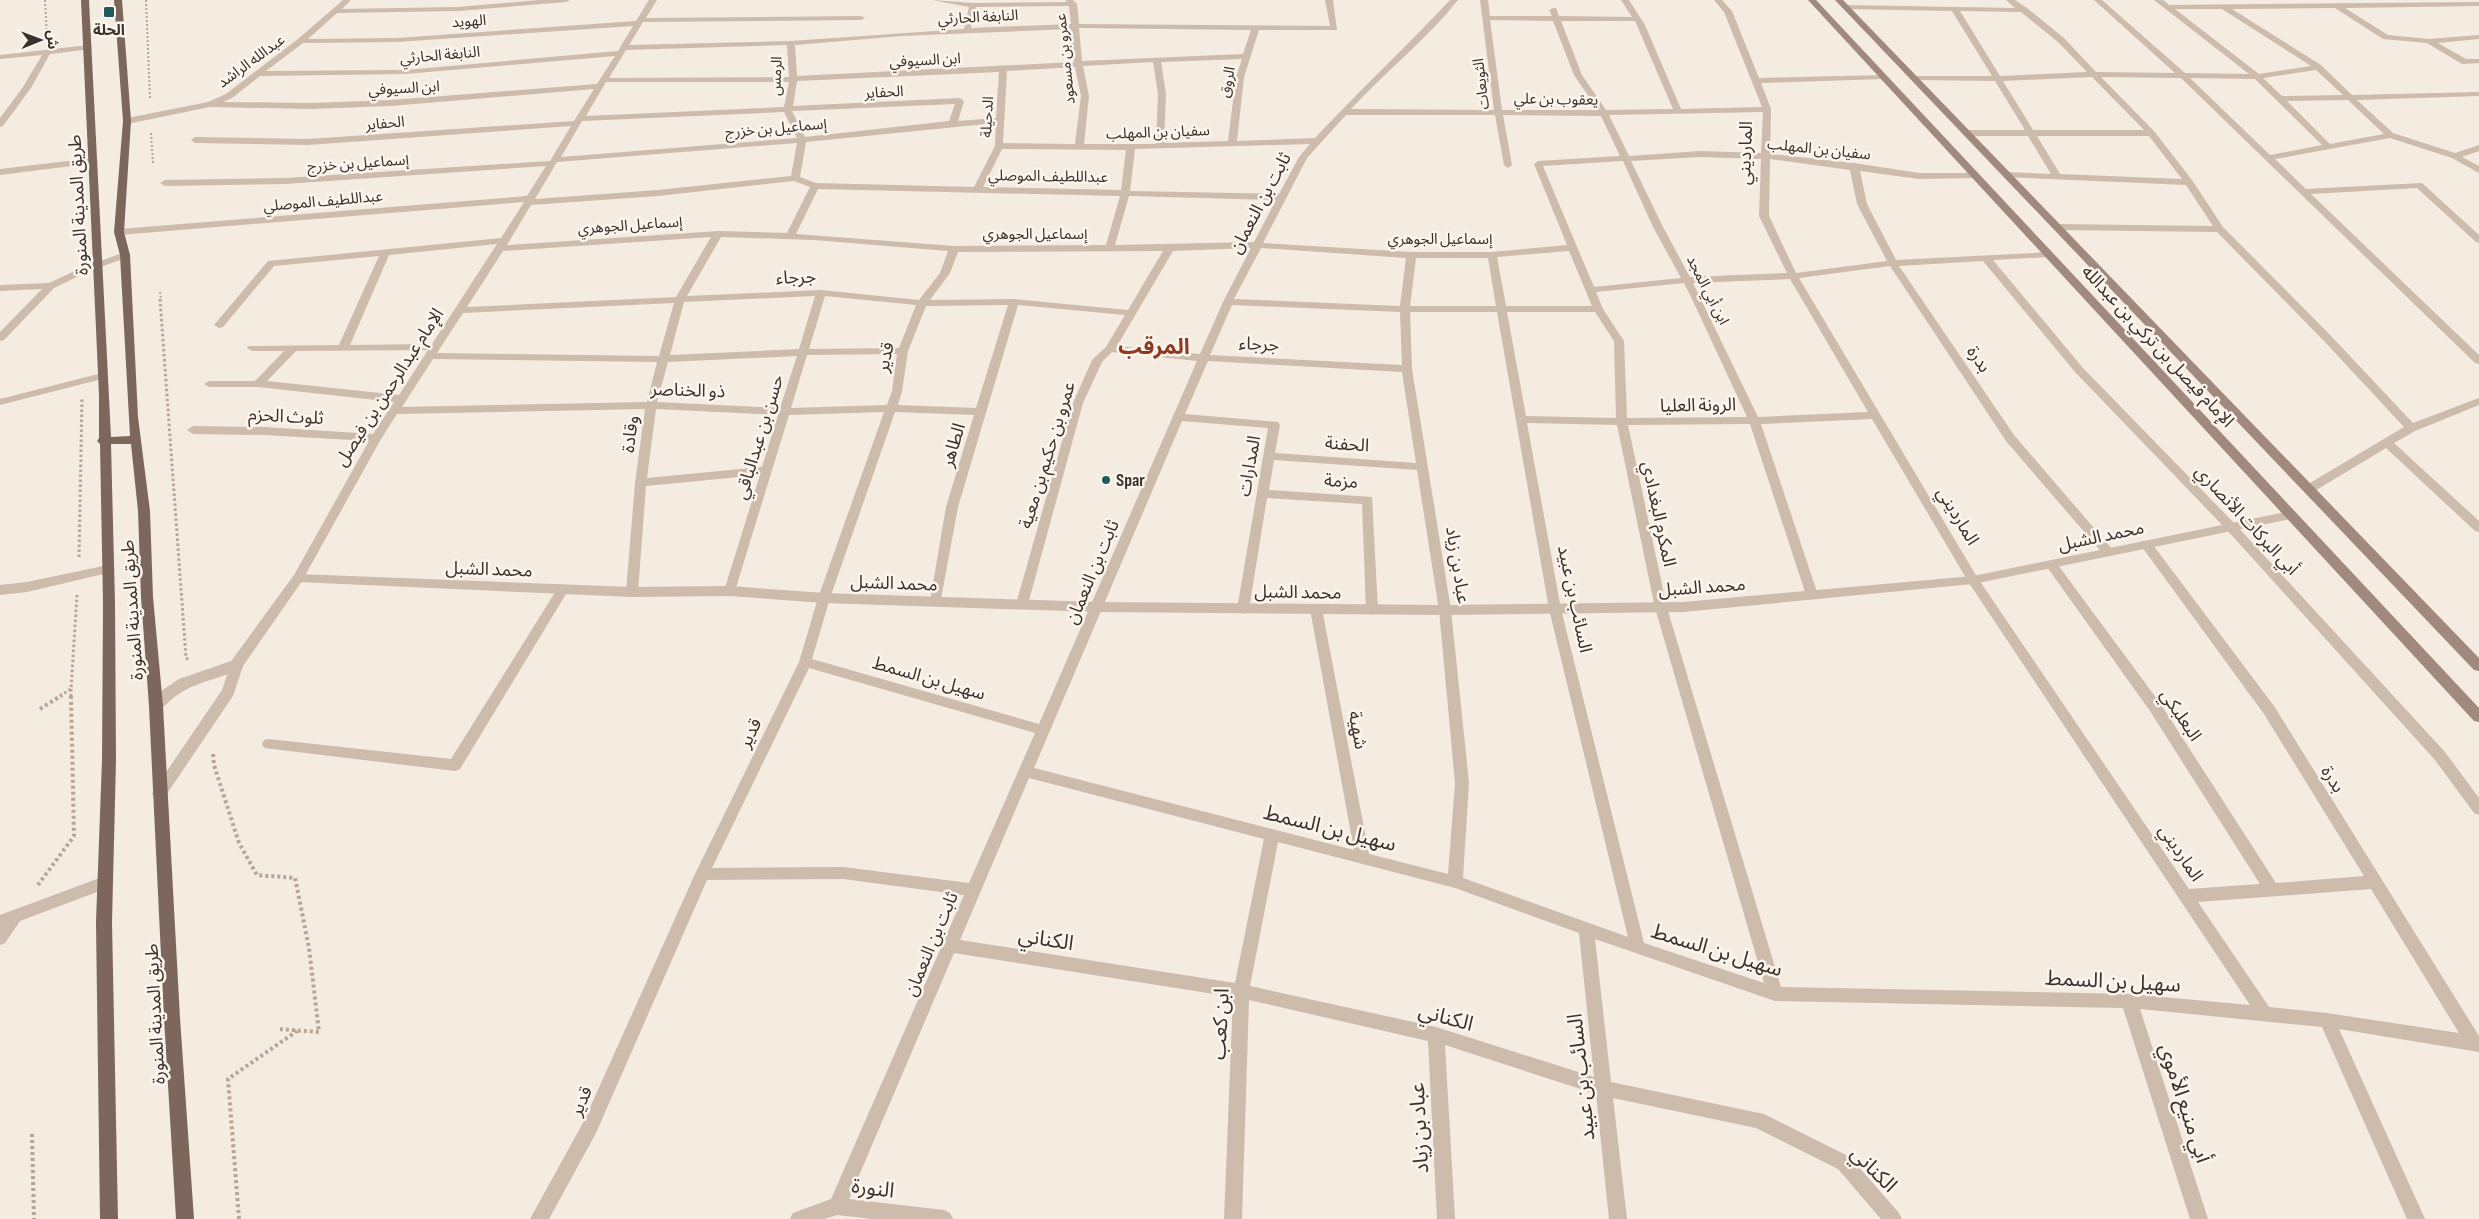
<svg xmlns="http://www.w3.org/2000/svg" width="2479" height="1219" viewBox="0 0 2479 1219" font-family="'Sofia Sans Condensed','Noto Sans Arabic',sans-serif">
	<rect width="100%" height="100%" fill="#f4ebe1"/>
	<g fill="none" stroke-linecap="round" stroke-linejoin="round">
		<path stroke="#b9a596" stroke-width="2" stroke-dasharray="2 2" stroke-linecap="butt" d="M45 0 47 36
			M146 0 150 99
			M151 133 153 163
			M160 292 161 300"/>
		<path stroke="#b9a596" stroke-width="3" stroke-dasharray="2.5 2.5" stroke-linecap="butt" d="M160 299 186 658 190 661
			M79 557 82 398
			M71 689V696
			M60 696 71 689 77 595"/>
		<path stroke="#b9a596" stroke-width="4" stroke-dasharray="3 3" stroke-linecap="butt" d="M40 709 62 695
			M213 754 214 765 239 843 257 875 295 878 309 948 319 1032 278 1029
			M38 885 74 836 71 695
			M32 1134 34 1219
			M239 1219 228 1079 297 1031"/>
		<path fill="#cdbbac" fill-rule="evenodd" d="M343 0H351L342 9 458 7 539 0H570L566 2 458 11 337 13 308 39 397 38 636 21 649 0H657L646 18 861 16 865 18 861 20 643 22 629 45 791 41 964 29 969 7 932 0 973 3 1067 2 1065 0H1073L1077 4 1079 24 1330 26 1325 0H1333L1337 30H1259L1244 77 1237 141 1315 138C1359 91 1406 47 1450 0H1458C1426 40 1385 72 1351 109L1494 110 1480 0H1488L1490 16H1552L1549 10 1553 8H1556L1559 16 1632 17 1621 0H1629L1645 25 1681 109 1762 107 1724 12 1714 0H1722L1732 11 1759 78 1886 75V79H1883L1761 83 1771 109 1770 154 1854 163 1919 173H1978L1979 175 1975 178 1919 179 1860 171 1867 204 1896 260 2052 252V256L2049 257 1993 260 2083 368 2235 524 2445 752 2479 798V815L2474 813 2435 760 2227 530 2075 372 1983 261 1899 266 2014 435 2112 549 2114 552 2112 555H2104L2006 441 1890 266 1799 278 1977 577 2189 889 2260 884 2150 711 2047 567 2045 564 2047 561H2055L2160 703 2276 883 2364 876 2264 714 2142 547 2140 544 2142 541H2150L2274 706 2479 1036V1052L2339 1029 2425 1219H2407L2322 1027 2140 1009 2208 1219H2190L2123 1008 1775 1001 1595 939 1611 1082 1764 1114 1850 1157 1899 1213 1902 1219H1881L1838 1169 1756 1128 1613 1098 1627 1219H1609L1596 1094 1445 1045 1455 1219H1437L1428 1041 1249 1000 1242 1219H1224L1233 997 954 953 849 1199 944 1210 950 1213 953 1219H872L837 1215 824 1219H790L793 1213 831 1199 964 895 843 879 707 880 596 1133 549 1219H530L584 1121 695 874 799 662 818 598 884 412 789 415 734 594H726L724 591 760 475 646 486 638 592 632 597 626 592 635 483 645 409 397 414 381 439 302 581 243 666 233 696 164 798 159 800 154 798 152 794 154 790 222 690 232 660 294 575 369 441 264 435 193 434 187 430 193 426 264 427 373 434 394 402 258 387H209L204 384 209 381H255L284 351H252L247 348 248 346 339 345 379 256 274 266 223 327 219 328 214 325 268 261 501 238 524 202 119 235 114 232 119 229 527 196 546 166 285 184 165 186 160 183 165 180 285 178 550 161 571 126 308 145 195 143 191 140 195 137 308 139 574 121 594 89 391 106 311 109 210 107 127 124 123 121 127 118 208 102 226 94 298 39ZM1069 6 1071 24 971 28 976 7ZM1490 20 1553 21 1574 75 1598 110H1502ZM1561 21H1635L1673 109 1606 110 1582 75ZM633 26 618 51 405 70 266 71 303 43 397 42ZM1079 28 1251 30 1243 54 1082 61ZM1071 29 1074 62 797 76 795 45 902 36ZM787 45 789 77 609 78 626 50ZM615 56 597 84 391 100 311 103 223 102 232 98 260 76 405 74ZM1242 59 1236 77 1228 141 1164 143 1166 94 1161 62ZM1153 62 1158 94 1156 144H1084L1089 96 1083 66ZM1075 67 1081 96 1075 144 1003 143 1007 71ZM999 72 996 118 958 121 964 101 960 98 793 106 797 81ZM606 82H789L784 107 586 116ZM955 104 949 121 805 137 792 111ZM784 112 797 138 561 157 582 121ZM1763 112 1761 153 1700 151 1629 156 1609 115ZM1346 115H1495L1504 165 1508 168 1512 165 1503 115 1601 116 1620 156 1538 161 1534 164 1567 245 1492 252H1411L1263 243 1307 158ZM996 123 995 146 974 187 816 183 800 177 806 142ZM797 143 791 176 658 190 535 199 557 162ZM1310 144 1299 157 1279 194 1130 191 1135 149ZM1002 149 1126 150 1121 190 983 187ZM1700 157 1761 159 1759 216 1787 273 1690 277 1663 227 1631 161ZM1770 159 1850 170 1857 204 1887 261 1796 273 1769 216ZM1623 161 1653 227 1681 278 1594 287 1543 166ZM794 181 810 187 787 233 718 231 507 245 531 205 658 196ZM818 189 1120 196 1106 245 954 246 796 234ZM1129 196 1276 200 1254 242 1115 245ZM711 237 676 297 467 307 503 251ZM721 237 814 240 948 251 940 273 919 300 821 290 687 296ZM497 244 432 344 350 345 389 255ZM1251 248 1223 302 1200 354 1117 346 1173 251ZM1261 248 1406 258 1400 306 1234 299ZM1163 251 1128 310 1014 299 930 300 950 273 958 252ZM1569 251 1592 306H1506L1497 257ZM1416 258H1488L1496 306H1410ZM1790 279 1868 412 1758 417 1693 283ZM1684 283 1692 299 1747 417 1627 418 1624 341 1603 309 1596 292ZM815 296 799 349 670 355 684 302ZM825 296 916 305 899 348 809 349ZM674 303 659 356 437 353 463 313ZM1008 305 976 408 898 405 902 391 908 351 926 306ZM1018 305 1125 315 1106 347 1092 360 1073 403 1016 604 1018 607H1026L1028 604 1083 403 1102 362 1112 352 1197 361 1039 724 812 659 830 598 895 412 974 415 946 507 930 601 932 604H940L958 507ZM1232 305 1400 312 1402 365 1210 355ZM1410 312H1497L1549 609 1628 937 1463 878 1469 783 1451 610 1412 369ZM1507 312H1595L1614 341 1616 418 1526 416ZM428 350 399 395 267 381 296 351ZM897 354 892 391 887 405 791 408 807 355ZM797 356 780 408 657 402 668 362ZM433 359 657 362 647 402 402 407ZM1208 361 1402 372 1416 463 1275 453 1280 425 1278 422 1185 414ZM656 409 778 415 762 467 647 478ZM1872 419 1969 583 2250 1005 2129 994 1781 987 1667 608 1628 425 1750 424 1806 595 1812 600 1818 595 1761 424ZM1182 421 1268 428 1237 609 1243 614 1249 609 1267 498 1362 504 1366 610 1372 615 1378 610 1372 497 1269 490 1274 460 1417 470 1439 610 1455 783 1448 874 1369 854 1322 609 1316 604 1310 609 1354 850 1034 768ZM1527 423 1617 425 1655 608 1764 983 1644 943 1561 609ZM809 668 1035 733 969 883 843 867 712 868ZM1029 778 1264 839 1235 983 960 940ZM1278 842 1455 888 1579 933 1594 1077 1436 1027 1250 986ZM2371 889 2459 1033 2327 1013 2269 1007 2198 902Z
			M2006 0H2015L2027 8 2064 38 2096 72 2175 73 2094 0H2102L2185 73 2249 74 2154 0H2163L2169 5 2479 2V6L2345 8 2388 35 2429 39 2479 35V39L2438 43 2466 59H2479V63L2462 64 2427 43 2383 39 2335 8 2232 9 2321 65 2352 95 2479 92V96L2357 100 2393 133 2455 153 2479 145V151L2462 157 2479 166V173L2452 158 2390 138 2275 159 2306 189 2422 183 2479 235V243L2476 242 2417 188 2311 194 2479 355V364L2475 363 2181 78 2101 77 2154 131 2192 180 2223 227 2332 337 2413 423 2479 398V405L2415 431 2394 443 2479 521V532L2475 531 2386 448 2313 492H2305L2303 489 2305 486 2404 427 2324 341 2217 232 2057 230 2052 227 2057 224 2213 226 2186 185 2004 177 2003 175 2007 172 2051 174 2028 136H1966L1962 133 1966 130H2025L1995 81 1914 80 1910 78 1914 76H1992L1952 11 1845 9 1841 7 1845 5 2015 8ZM2175 9H2222L2311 66 2259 74ZM1960 11 2021 12 2058 42 2087 72 2000 76ZM2316 70 2343 95 2282 96 2263 78ZM2092 77 2144 130H2033L2003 81ZM2190 78 2255 79 2322 145 2270 155ZM2348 100 2384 134 2330 144 2287 101ZM2037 136H2149L2182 179 2060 174Z
			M88 45 92 47 91 49 50 54 31 88 3 126 0 127V118L23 87 42 55 0 59V55Z
			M93 158 97 161 96 163 0 175V169Z
			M125 252 130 255 128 257 87 272 54 288 4 340 0 341V332L42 289 0 291V285L49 283 81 268Z
			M102 373 107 376 106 378 0 405V399Z
			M108 565 114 569 112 572 27 592 0 595V585L27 582Z
			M563 584 569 589 460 769 455 771 264 748 262 744 264 740 269 739 451 759 559 586Z
			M105 876 110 877 112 882 110 887 20 921 5 943 0 945V915Z"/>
		<path fill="#cdbbac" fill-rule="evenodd" d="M2291 511 2295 512 2297 515 2295 518 1973 584 1683 612 1445 615 1096 612 824 603 730 596 632 597 298 582 292 578 298 574 632 587 730 586 824 593 1096 602 1445 605 1683 602 1973 576Z
			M237 659 242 660 243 664 242 668C210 684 187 680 161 710H151L149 706 151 702 164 689 179 679Z"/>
		<path fill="#a18a7d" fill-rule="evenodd" d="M1808 0H1816L2479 708V722L2474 721Z
			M1835 0H1843L2479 658V671L2474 670Z"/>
		<path fill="#7d675c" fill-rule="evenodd" d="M81 0H89L111 437 130 436 120 255 114 232 123 121 114 0H122L131 121 124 232 130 255 138 417 150 511 153 597 163 706 180 1018 194 1219H176L164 1018 149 706 141 597 138 511 131 444H111L115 603 116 760 112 922 118 1219H100L96 922 102 760 103 603 100 444 97 441 99 438V395Z"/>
	</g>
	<g fill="#1f5a5e" stroke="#fbf5ee" stroke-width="2">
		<rect x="103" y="6" width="12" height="12" rx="2.5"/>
		<circle cx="1106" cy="480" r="5"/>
	</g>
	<g text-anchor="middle" stroke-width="5" stroke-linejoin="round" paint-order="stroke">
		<g font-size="15" fill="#3b302b" stroke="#fbf5ee">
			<text transform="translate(978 17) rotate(-3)" y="5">النابغة الحارثي</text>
			<text transform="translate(469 21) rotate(-4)" y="5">الهويد</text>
			<text transform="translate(440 55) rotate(-5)" y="5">النابغة الحارثي</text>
			<text transform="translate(1065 59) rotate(-96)" y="5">عمرو بن مسعود</text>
			<text transform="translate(925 60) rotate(-3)" y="5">ابن السيوفي</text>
			<text transform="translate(251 61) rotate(-36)" y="5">عبدالله الراشد</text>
			<text transform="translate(776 76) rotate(-88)" y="5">الرمس</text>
			<text transform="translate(1227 82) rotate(-79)" y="5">الروق</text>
			<text transform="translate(1481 84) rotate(-97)" y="5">الثويعات</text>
			<text transform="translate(404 88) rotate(-3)" y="5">ابن السيوفي</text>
			<text transform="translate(884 92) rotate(-3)" y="5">الحفاير</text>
			<text transform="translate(1556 99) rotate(1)" y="5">يعقوب بن علي</text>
			<text transform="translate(987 117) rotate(-87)" y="5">الدحيلة</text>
			<text transform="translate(385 123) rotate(-5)" y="5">الحفاير</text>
			<text transform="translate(776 128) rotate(-5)" y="5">إسماعيل بن خزرج</text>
			<text transform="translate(1158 132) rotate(-2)" y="5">سفيان بن المهلب</text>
			<text transform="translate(1819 149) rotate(6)" y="5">سفيان بن المهلب</text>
			<text transform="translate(358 163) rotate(-4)" y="5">إسماعيل بن خزرج</text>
			<text transform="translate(1048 176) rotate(1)" y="5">عبداللطيف الموصلي</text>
			<text transform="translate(323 201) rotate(-5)" y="5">عبداللطيف الموصلي</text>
			<text transform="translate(630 225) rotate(-4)" y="5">إسماعيل الجوهري</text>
			<text x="1035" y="239">إسماعيل الجوهري</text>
			<text x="1440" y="244">إسماعيل الجوهري</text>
			<text transform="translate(1708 290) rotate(63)" y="5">ابن أبي المجد</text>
		</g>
		<g font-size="15" font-weight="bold" fill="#3b302b" stroke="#fbf5ee">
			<text x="109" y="35">الحلة</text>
		</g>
		<g font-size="18" fill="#3b302b" stroke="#fbf5ee">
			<text transform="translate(1745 153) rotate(-88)" y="6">المارديني</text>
			<text transform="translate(1260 203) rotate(-62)" y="6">ثابت بن النعمان</text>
			<text transform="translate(78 205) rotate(-93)" y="6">طريق المدينة المنورة</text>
			<text transform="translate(796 277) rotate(-2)" y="6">جرجاء</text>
			<text transform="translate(1259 344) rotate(3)" y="6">جرجاء</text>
			<text transform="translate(2158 346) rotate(47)" y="6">الإمام فيصل بن تركي بن عبدالله</text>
			<text transform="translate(885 357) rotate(-78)" y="6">قدير</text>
			<text transform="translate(1979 359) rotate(56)" y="6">بدرة</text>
			<text transform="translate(389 387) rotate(-57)" y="6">الإمام عبدالرحمن بن فيصل</text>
			<text transform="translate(688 390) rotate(2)" y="6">ذو الخناصر</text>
			<text transform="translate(1698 405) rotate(-1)" y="6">الرونة العليا</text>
			<text transform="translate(286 416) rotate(3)" y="6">ثلوث الحزم</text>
			<text transform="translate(630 434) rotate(-83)" y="6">وقادة</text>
			<text transform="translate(759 437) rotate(-73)" y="6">حسن بن عبدالباقي</text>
			<text transform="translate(1347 444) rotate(4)" y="6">الحفنة</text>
			<text transform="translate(953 445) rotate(-73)" y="6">الطاهر</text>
			<text transform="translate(1047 455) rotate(-73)" y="6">عمرو بن حكيم بن معية</text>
			<text transform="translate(1249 466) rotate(-80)" y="6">المدارات</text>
			<text transform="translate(1341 481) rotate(3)" y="6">مزمة</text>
			<text transform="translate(1659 514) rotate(78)" y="6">المكرم البغدادي</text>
			<text transform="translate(1958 516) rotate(59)" y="6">المارديني</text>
			<text transform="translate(2247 520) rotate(47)" y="6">أبي البركات الأنصاري</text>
			<text transform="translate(2101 536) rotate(-12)" y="6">محمد الشبل</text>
			<text transform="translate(1458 565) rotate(81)" y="6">عباد بن زياد</text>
			<text transform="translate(489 569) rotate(2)" y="6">محمد الشبل</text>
			<text transform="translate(1092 572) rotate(-67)" y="6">ثابت بن النعمان</text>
			<text transform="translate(894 583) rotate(2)" y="6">محمد الشبل</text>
			<text transform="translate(1702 587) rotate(-4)" y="6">محمد الشبل</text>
			<text transform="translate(1298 592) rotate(1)" y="6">محمد الشبل</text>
			<text transform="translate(1575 599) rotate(78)" y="6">السائب بن عبيد</text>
			<text transform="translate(132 610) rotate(-94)" y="6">طريق المدينة المنورة</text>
			<text transform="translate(929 678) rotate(16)" y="6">سهيل بن السمط</text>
			<text transform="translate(2181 715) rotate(56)" y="6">البعلبكي</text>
			<text transform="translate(1358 730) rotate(79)" y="6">شهية</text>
			<text transform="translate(750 733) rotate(-64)" y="6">قدير</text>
			<text transform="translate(2333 779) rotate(58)" y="6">بدرة</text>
			<text transform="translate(2181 853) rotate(56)" y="6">المارديني</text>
			<text transform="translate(931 944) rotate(-67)" y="6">ثابت بن النعمان</text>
			<text transform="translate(155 1014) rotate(-93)" y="6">طريق المدينة المنورة</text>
			<text transform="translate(581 1101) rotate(-66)" y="6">قدير</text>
		</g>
		<g font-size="18" font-weight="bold" fill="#3b302b" stroke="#fbf5ee" text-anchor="start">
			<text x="1116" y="486">Spar</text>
		</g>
		<g font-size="21" fill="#3b302b" stroke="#fbf5ee">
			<text transform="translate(1330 828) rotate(14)" y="7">سهيل بن السمط</text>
			<text transform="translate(1046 939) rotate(9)" y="7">الكناني</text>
			<text transform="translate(1717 950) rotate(17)" y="7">سهيل بن السمط</text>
			<text transform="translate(2113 981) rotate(3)" y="7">سهيل بن السمط</text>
			<text transform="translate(1446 1017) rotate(15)" y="7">الكناني</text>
			<text transform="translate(1220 1024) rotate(-87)" y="7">ابن كعب</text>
			<text transform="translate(1581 1077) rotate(-96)" y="7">السائب بن عبيد</text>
			<text transform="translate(2185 1103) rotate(72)" y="7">أبي منيع الأموي</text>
			<text transform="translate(1419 1128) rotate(-93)" y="7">عباد بن زياد</text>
			<text transform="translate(1874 1169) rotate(45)" y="7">الكناني</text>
			<text transform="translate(873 1188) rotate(7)" y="7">النورة</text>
		</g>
		<g font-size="22" font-weight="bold" fill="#8c3b22" stroke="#fbf5ee">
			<text x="1154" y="354">المرقب</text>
		</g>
	</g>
	<g transform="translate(40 40) rotate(89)" stroke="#fbf5ee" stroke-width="4" paint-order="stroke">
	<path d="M0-4L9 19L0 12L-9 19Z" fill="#3b302b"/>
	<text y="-8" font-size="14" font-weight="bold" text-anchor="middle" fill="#3b302b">ش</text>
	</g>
</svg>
